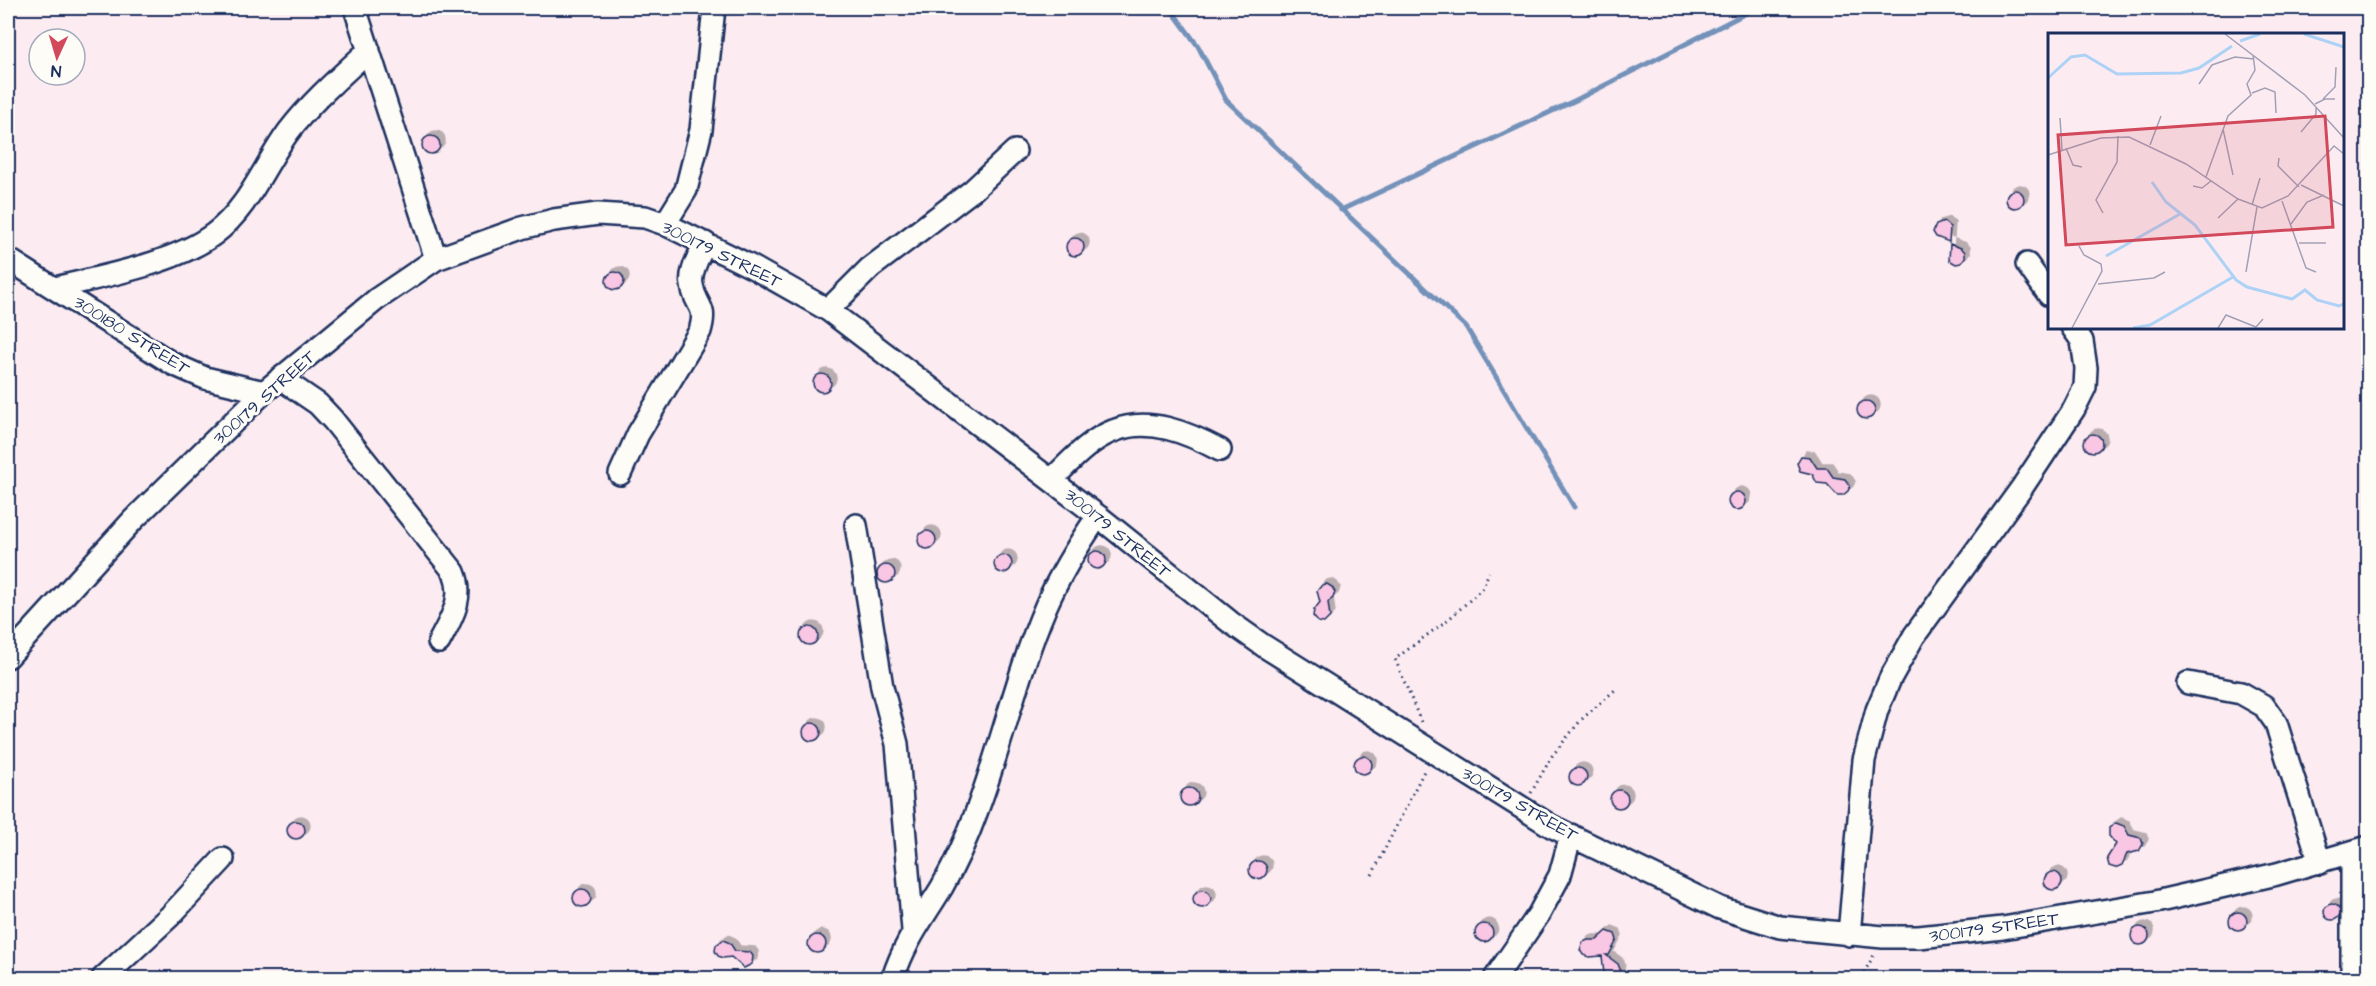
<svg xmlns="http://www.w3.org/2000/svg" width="2376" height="986" viewBox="0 0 2376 986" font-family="'Architects Daughter',sans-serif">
	<defs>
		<filter id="shadow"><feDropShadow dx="5" dy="-5" stdDeviation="0" flood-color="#0004"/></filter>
	</defs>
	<rect width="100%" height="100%" fill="#fcecf1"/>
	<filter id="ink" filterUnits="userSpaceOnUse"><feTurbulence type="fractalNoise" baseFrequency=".0167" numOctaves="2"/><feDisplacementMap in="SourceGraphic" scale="12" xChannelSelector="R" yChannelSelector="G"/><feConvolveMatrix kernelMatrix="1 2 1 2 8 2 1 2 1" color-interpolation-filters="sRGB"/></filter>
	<g filter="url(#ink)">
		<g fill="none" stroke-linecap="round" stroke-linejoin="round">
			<path stroke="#7391b9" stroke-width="5" d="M1170 8 1198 46 1226 100 1466 327 1574 507
				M1341 210 1576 100 1756 8"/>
		</g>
		<path fill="#f9c6e4" stroke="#1b2f5e" stroke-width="1.5" filter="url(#shadow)" d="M422 145a9 9 0 1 1 18 0a9 9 0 1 1-18 0Z
			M2006 199a9 9 0 1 1 18 0a9 9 0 1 1-18 0Z
			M1944 222 1950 227 1949 242 1936 237 1933 232 1936 225Z
			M1066 247a9 9 0 1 1 18 0a9 9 0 1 1-18 0Z
			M1950 244 1961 248 1965 252V258L1961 263 1956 264 1949 260Z
			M606 281a9 9 0 1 1 18 0a9 9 0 1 1-18 0Z
			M813 383a9 9 0 1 1 18 0a9 9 0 1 1-18 0Z
			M1857 410a9 9 0 1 1 18 0a9 9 0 1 1-18 0Z
			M2084 443a9 9 0 1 1 18 0a9 9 0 1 1-18 0Z
			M1801 456 1810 457 1817 468H1827L1833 477 1845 479 1850 486 1848 491 1843 495H1837L1827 484 1817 483 1812 474 1800 471 1797 463Z
			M1728 501a9 9 0 1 1 18 0a9 9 0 1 1-18 0Z
			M918 540a9 9 0 1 1 18 0a9 9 0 1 1-18 0Z
			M1088 560a9 9 0 1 1 18 0a9 9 0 1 1-18 0Z
			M994 564a9 9 0 1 1 18 0a9 9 0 1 1-18 0Z
			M877 574a9 9 0 1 1 18 0a9 9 0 1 1-18 0Z
			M1327 584 1332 587 1335 592 1333 598 1328 602 1330 617 1324 623 1318 622 1313 616 1314 610 1320 602 1317 591 1322 585Z
			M800 636a9 9 0 1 1 18 0a9 9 0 1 1-18 0Z
			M803 732a9 9 0 1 1 18 0a9 9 0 1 1-18 0Z
			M1354 765a9 9 0 1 1 18 0a9 9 0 1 1-18 0Z
			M1569 777a9 9 0 1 1 18 0a9 9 0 1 1-18 0Z
			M1180 797a9 9 0 1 1 18 0a9 9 0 1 1-18 0Z
			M1610 799a9 9 0 1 1 18 0a9 9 0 1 1-18 0Z
			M287 830a9 9 0 1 1 18 0a9 9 0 1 1-18 0Z
			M2116 823 2124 826 2129 835 2141 838 2143 844 2139 851 2127 854 2122 865 2115 868 2109 866 2107 858 2116 844 2109 836V828Z
			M1249 870a9 9 0 1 1 18 0a9 9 0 1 1-18 0Z
			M2044 881a9 9 0 1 1 18 0a9 9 0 1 1-18 0Z
			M573 898a9 9 0 1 1 18 0a9 9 0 1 1-18 0Z
			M1193 899a9 9 0 1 1 18 0a9 9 0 1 1-18 0Z
			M2324 912a8 8 0 1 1 16 0a8 8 0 1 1-16 0Z
			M2229 921a9 9 0 1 1 18 0a9 9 0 1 1-18 0Z
			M1475 933a9 9 0 1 1 18 0a9 9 0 1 1-18 0Z
			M2131 936a9 9 0 1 1 18 0a9 9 0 1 1-18 0Z
			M1607 931 1615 934 1617 940 1609 955H1606L1618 964 1620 969 1619 975 1611 978 1604 974 1602 956 1589 957 1583 955 1580 950 1583 942 1588 940H1597Z
			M808 944a9 9 0 1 1 18 0a9 9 0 1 1-18 0Z
			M723 940 730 943 735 951 750 952 753 956 752 964 744 968 731 957 723 958 718 956 715 951 716 945Z"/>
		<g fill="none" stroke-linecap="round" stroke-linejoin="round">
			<defs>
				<path id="minor" d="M355 8 436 259
					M665 224 686 190 701 130 714 8
					M8 259 173 364 205 378 264 392
					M2027 264 2049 295
					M55 288C103 276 174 264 214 234 249 208 264 165 289 131 312 101 341 76 369 50
					M828 310 870 268 973 190 1015 151
					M280 378 318 404 333 420 454 572C465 598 451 619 439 642
					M620 474 638 434 700 331C708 304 695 307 692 285 689 271 700 255 705 243
					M1051 480C1069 463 1089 440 1113 431 1149 416 1188 433 1220 450
					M856 525 882 687 897 744 913 930
					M8 657 133 520 264 392 377 299 436 259 522 228 554 220 598 214 645 217 665 224 752 267 828 310 1098 516 1230 622 1264 646 1551 826 1720 908 1780 927 1883 937H1919L2003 928 2155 902 2277 874 2368 847
					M2188 683 2241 693 2264 706 2276 723 2320 863
					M1849 935 1864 760 1877 710 1890 679 1914 636 2021 489 2074 409 2085 387 2086 368 2082 341 2072 327
					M103 978 170 916 223 859
					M893 978C905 941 922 920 942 887 955 864 967 838 976 813 1002 745 1017 673 1046 606 1060 574 1078 545 1098 516
					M1495 978 1539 914 1560 875 1571 835
					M2352 978V852"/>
			</defs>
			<use href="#minor" stroke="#1b2f5e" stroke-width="26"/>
			<path stroke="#1b2f5e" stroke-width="3" stroke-dasharray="1.5 4.5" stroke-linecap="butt" d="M1421 722 1395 659 1450 618 1482 589 1489 572
				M1531 793 1552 756 1581 720 1616 689
				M1372 875 1425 769
				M1861 978 1874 955"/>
			<use href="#minor" stroke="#fdfcf7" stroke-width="21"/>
		</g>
	</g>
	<g text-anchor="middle" stroke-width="6" stroke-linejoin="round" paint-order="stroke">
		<g font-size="18" fill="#1b2f5e" stroke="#fdfcf7">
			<text transform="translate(722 254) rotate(26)" y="6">300179 STREET</text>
			<text transform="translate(132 335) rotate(32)" y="6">300180 STREET</text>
			<text transform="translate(264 397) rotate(-42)" y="6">300179 STREET</text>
			<text transform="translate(1118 533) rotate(39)" y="6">300179 STREET</text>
			<text transform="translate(1520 804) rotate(30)" y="6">300179 STREET</text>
			<text transform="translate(1994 927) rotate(-8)" y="6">300179 STREET</text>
		</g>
	</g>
	<g transform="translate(2048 33)">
		<rect width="296" height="296" fill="#fcecf1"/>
		<path fill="none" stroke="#add2f6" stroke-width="3" d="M256 1 296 14M192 8 212 1M0 45 23 24 37 22 69 41 133 40 151 35 184 13M104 149 118 169 147 192 188 247 199 254 244 266 257 257 269 267 291 273 296 271M58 223 132 181M85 295 102 292 185 244"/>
		<path fill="none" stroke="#a2a0b6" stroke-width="1.5" d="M177 1 257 62 296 105M151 51 164 32 187 24 206 26M204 60 217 55 227 59 228 80M275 66 287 54 288 34M267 71 277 66H287M12 85 14 117M175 96 185 142M253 99 268 81V75M102 112 113 83M18 115 25 132 34 134M0 122 53 105 81 104 138 131 190 166 214 175 240 163 286 113 296 121M231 125 230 133 251 154M158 144 180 83 203 62 199 51 207 37 205 22M253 152 296 173M145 153 154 155 163 148M234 168 258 235 268 239M204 172 212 145M55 180 48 167 69 129 70 103M170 185 190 166M243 191 259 169 276 162M251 210H278M198 239 209 174M50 251 106 245 117 239M24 295 54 238 53 231 36 222 31 213M170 295 178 282 208 294 215 286"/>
		<path fill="#d1495b" fill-opacity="0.15" stroke="#d1495b" stroke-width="3" d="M277 83 285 194 18 212 10 102Z"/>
		<rect width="296" height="296" fill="none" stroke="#1b2f5e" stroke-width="3"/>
	</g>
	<rect width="2376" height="986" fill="none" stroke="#fdfcf7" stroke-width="30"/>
	<rect x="15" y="15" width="2346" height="956" fill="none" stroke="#1b2f5e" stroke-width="2" filter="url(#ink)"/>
	<g transform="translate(57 57) rotate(184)"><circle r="28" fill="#fdfcf7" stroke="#a3aaba" stroke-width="1.5"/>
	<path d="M0-4.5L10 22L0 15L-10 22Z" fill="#d1495b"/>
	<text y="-9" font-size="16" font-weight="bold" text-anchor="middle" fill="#1b2f5e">N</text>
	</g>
</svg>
